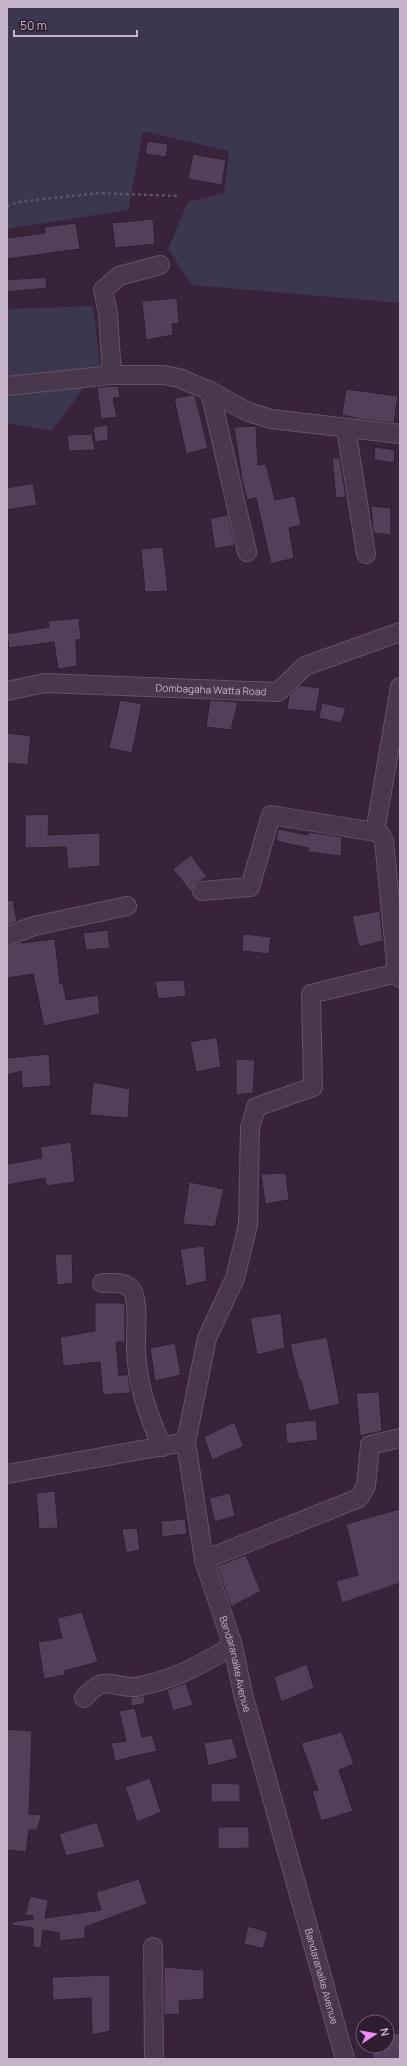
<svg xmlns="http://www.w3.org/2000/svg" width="407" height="2066" viewBox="0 0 407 2066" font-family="Manrope,sans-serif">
	<rect width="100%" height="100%" fill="#38233b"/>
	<path fill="#3b374e" d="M7 7H400V303L192 285 168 249 188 202 224 193 229 151 143 131 128 210 7 229Z
		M93 306 100 365 52 431 7 423V309Z"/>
	<path fill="#553e59" stroke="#301e32" d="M147 141 168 144 166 157 145 154Z
		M193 154 226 160 222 185 188 179Z
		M153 219 155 244 115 248 112 223Z
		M76 223 80 249 7 259V238L45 233 44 227Z
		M46 277 47 288 7 292V280Z
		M177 298 179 323 172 324 173 335 146 340 142 301Z
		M119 386 120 398H113L117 417 101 419 97 387Z
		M346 389 398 396 394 423 359 419 342 415Z
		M192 395 195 396 208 448 186 454 174 398Z
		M108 425V440L95 442 93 427Z
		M256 426 258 465 266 464 275 500 295 496 301 525 289 528 294 558 271 564 256 498 247 500 242 480 234 427Z
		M92 434 95 450 69 451 67 435Z
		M375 447 395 450 394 463 374 460Z
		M332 458H340L346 497 336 498Z
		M33 483 37 505 7 510V488Z
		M371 506 391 508V535L373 533Z
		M228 514 235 545 215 549 210 519Z
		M163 547 168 591 145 592 141 549Z
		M79 618 81 639 76 640 77 666 58 669 54 642 9 648 7 634 49 627 48 621Z
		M300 685 320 688 316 712 287 709 289 696Z
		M120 700 142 704 132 753 109 748Z
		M210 700 238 702 231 730 206 727Z
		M322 703 346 708 341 723 319 718Z
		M7 733 31 736 28 765 7 763Z
		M49 814 48 835 100 833V866L68 869 66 847 25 848V815Z
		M278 829 308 835V832L342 837 341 856 308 852V848L276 841Z
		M191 855 207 877 196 883 191 892 173 869Z
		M13 900 17 921 7 925V901Z
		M380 911 383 941 359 947 352 916Z
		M108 930 110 948 86 950 83 933Z
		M243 934 271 937 269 954 242 951Z
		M55 939 60 984 63 983 66 1000 98 995 100 1014 44 1026 33 974 7 978V946L21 942 22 943Z
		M184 980 186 996 158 999 155 981Z
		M217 1037 221 1067 196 1072 190 1042Z
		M49 1054 51 1086 22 1088 21 1071 7 1075V1058Z
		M236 1059 255 1060 253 1093 236 1095Z
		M93 1082 130 1089 128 1118 90 1115Z
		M71 1142 75 1182 46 1186 45 1178 7 1185V1164L42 1158 40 1147Z
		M286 1173 289 1200 265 1204 261 1174Z
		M189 1182 224 1189 215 1227 183 1224Z
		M204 1246 207 1281 186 1286 180 1249Z
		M55 1254H72L73 1283 57 1285Z
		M95 1303H125V1342H116L119 1376 128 1374 131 1393 103 1395 100 1362 63 1366 60 1337 95 1331Z
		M281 1313 285 1348 257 1355 250 1318Z
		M327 1337 340 1404 309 1411 301 1380H299L290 1344Z
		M175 1343 181 1375 155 1381 150 1348Z
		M379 1392 382 1431 360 1436 356 1393Z
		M316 1420 318 1440 287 1444 285 1423Z
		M234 1422 244 1446 212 1460 204 1437Z
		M55 1491 58 1528 39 1529 36 1493Z
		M230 1493 235 1516 215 1522 209 1498Z
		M400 1509V1583L342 1603 336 1581 358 1575 346 1524Z
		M185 1519 187 1534 162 1537 161 1521Z
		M137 1528 140 1550 126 1553 122 1529Z
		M246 1555 261 1591 231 1607 217 1566Z
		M82 1612 98 1662 64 1671 65 1675 44 1679 38 1642 62 1638 57 1618Z
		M307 1664 314 1688 281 1702 274 1677Z
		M186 1683 193 1705 173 1711 167 1690Z
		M145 1696 144 1704 131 1706V1697Z
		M135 1708 142 1737 152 1735 157 1751 115 1761 111 1743 126 1741 119 1711Z
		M7 1729 32 1731 29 1814 42 1815 37 1830H29L26 1852 7 1850Z
		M342 1732 354 1764 339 1770 353 1811 321 1821 312 1791 318 1790 301 1743Z
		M232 1738 238 1758 208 1766 204 1743Z
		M150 1778 161 1812 137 1822 125 1787Z
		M211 1783 240 1784V1802H211Z
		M97 1822 105 1847 66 1856 59 1834Z
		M218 1827H249V1848L218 1849Z
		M139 1879 147 1904 85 1927V1938L60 1941 59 1933 43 1930 41 1948 33 1947V1928L12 1925V1922L33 1919V1916L25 1915 30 1896 48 1900 45 1918 101 1910 96 1892Z
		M248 1926 268 1932 263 1949 244 1944Z
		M164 1967 204 1970V1999L179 2001 180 2014 164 2015Z
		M110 1975V2031L92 2035 91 1998 53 2000 52 1977Z
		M400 2033V2059H373L372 2046H387V2034Z"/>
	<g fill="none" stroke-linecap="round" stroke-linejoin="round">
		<defs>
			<g id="minor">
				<path d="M112 375 108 313 103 290 119 276 160 265"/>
				<path d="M7 386 112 375H164L179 378 210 391 248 412 271 419 400 434"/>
				<path d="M210 391 247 552"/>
				<path d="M346 428 366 554"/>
				<path id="s1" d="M7 691 45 683 278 692 305 666 400 632"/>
				<path d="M375 832 400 687"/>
				<path d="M202 891 250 887 271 815 375 832 381 835 384 841 397 973 400 978"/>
				<path d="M7 936 34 926 127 906"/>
				<path d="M102 1283C112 1283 124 1281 131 1289 140 1299 135 1336 136 1349 137 1384 148 1415 162 1447"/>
				<path d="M186 1442 207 1338 235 1278 248 1225 250 1128 256 1107 313 1087 311 994 397 973"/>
				<path id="s2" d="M7 1474 186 1442 204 1560 233 1646 243 1694 345 2059"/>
				<path d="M204 1560 359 1498 366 1486 370 1445 400 1438"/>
				<path d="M84 1698C105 1674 109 1687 134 1687 138 1687 144 1685 149 1684 179 1677 205 1662 233 1646"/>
				<path d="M153 1947 154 2059"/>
			</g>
		</defs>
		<use href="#minor" stroke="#645266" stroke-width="20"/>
		<path stroke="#5d5369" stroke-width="2.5" stroke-dasharray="3 3" stroke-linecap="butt" d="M7 206 19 202 98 193 179 196"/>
		<use href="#minor" stroke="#49374b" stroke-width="18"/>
	</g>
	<g text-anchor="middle" stroke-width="4" stroke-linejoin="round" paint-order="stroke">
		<g font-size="10" fill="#c5b3c7" stroke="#2e1c30">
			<text dy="4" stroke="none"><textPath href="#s1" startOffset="205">Dombagaha Watta Road</textPath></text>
			<text dy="4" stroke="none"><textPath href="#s2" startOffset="410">Bandaranaike Avenue</textPath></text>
			<text dy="4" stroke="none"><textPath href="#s2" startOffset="734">Bandaranaike Avenue</textPath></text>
		</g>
	</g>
	<rect width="407" height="2066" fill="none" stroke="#c5b3c7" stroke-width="16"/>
	<g transform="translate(375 2034) rotate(78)"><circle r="19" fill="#2e1c30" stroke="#6a586c"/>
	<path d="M0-3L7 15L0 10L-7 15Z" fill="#eb8af4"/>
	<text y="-6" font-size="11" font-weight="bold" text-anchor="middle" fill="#c5b3c7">N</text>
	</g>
	<path d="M14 30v6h123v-6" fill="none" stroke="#c5b3c7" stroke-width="2"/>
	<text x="20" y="30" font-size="12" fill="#c5b3c7" stroke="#2e1c30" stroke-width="3" paint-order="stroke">50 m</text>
</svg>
